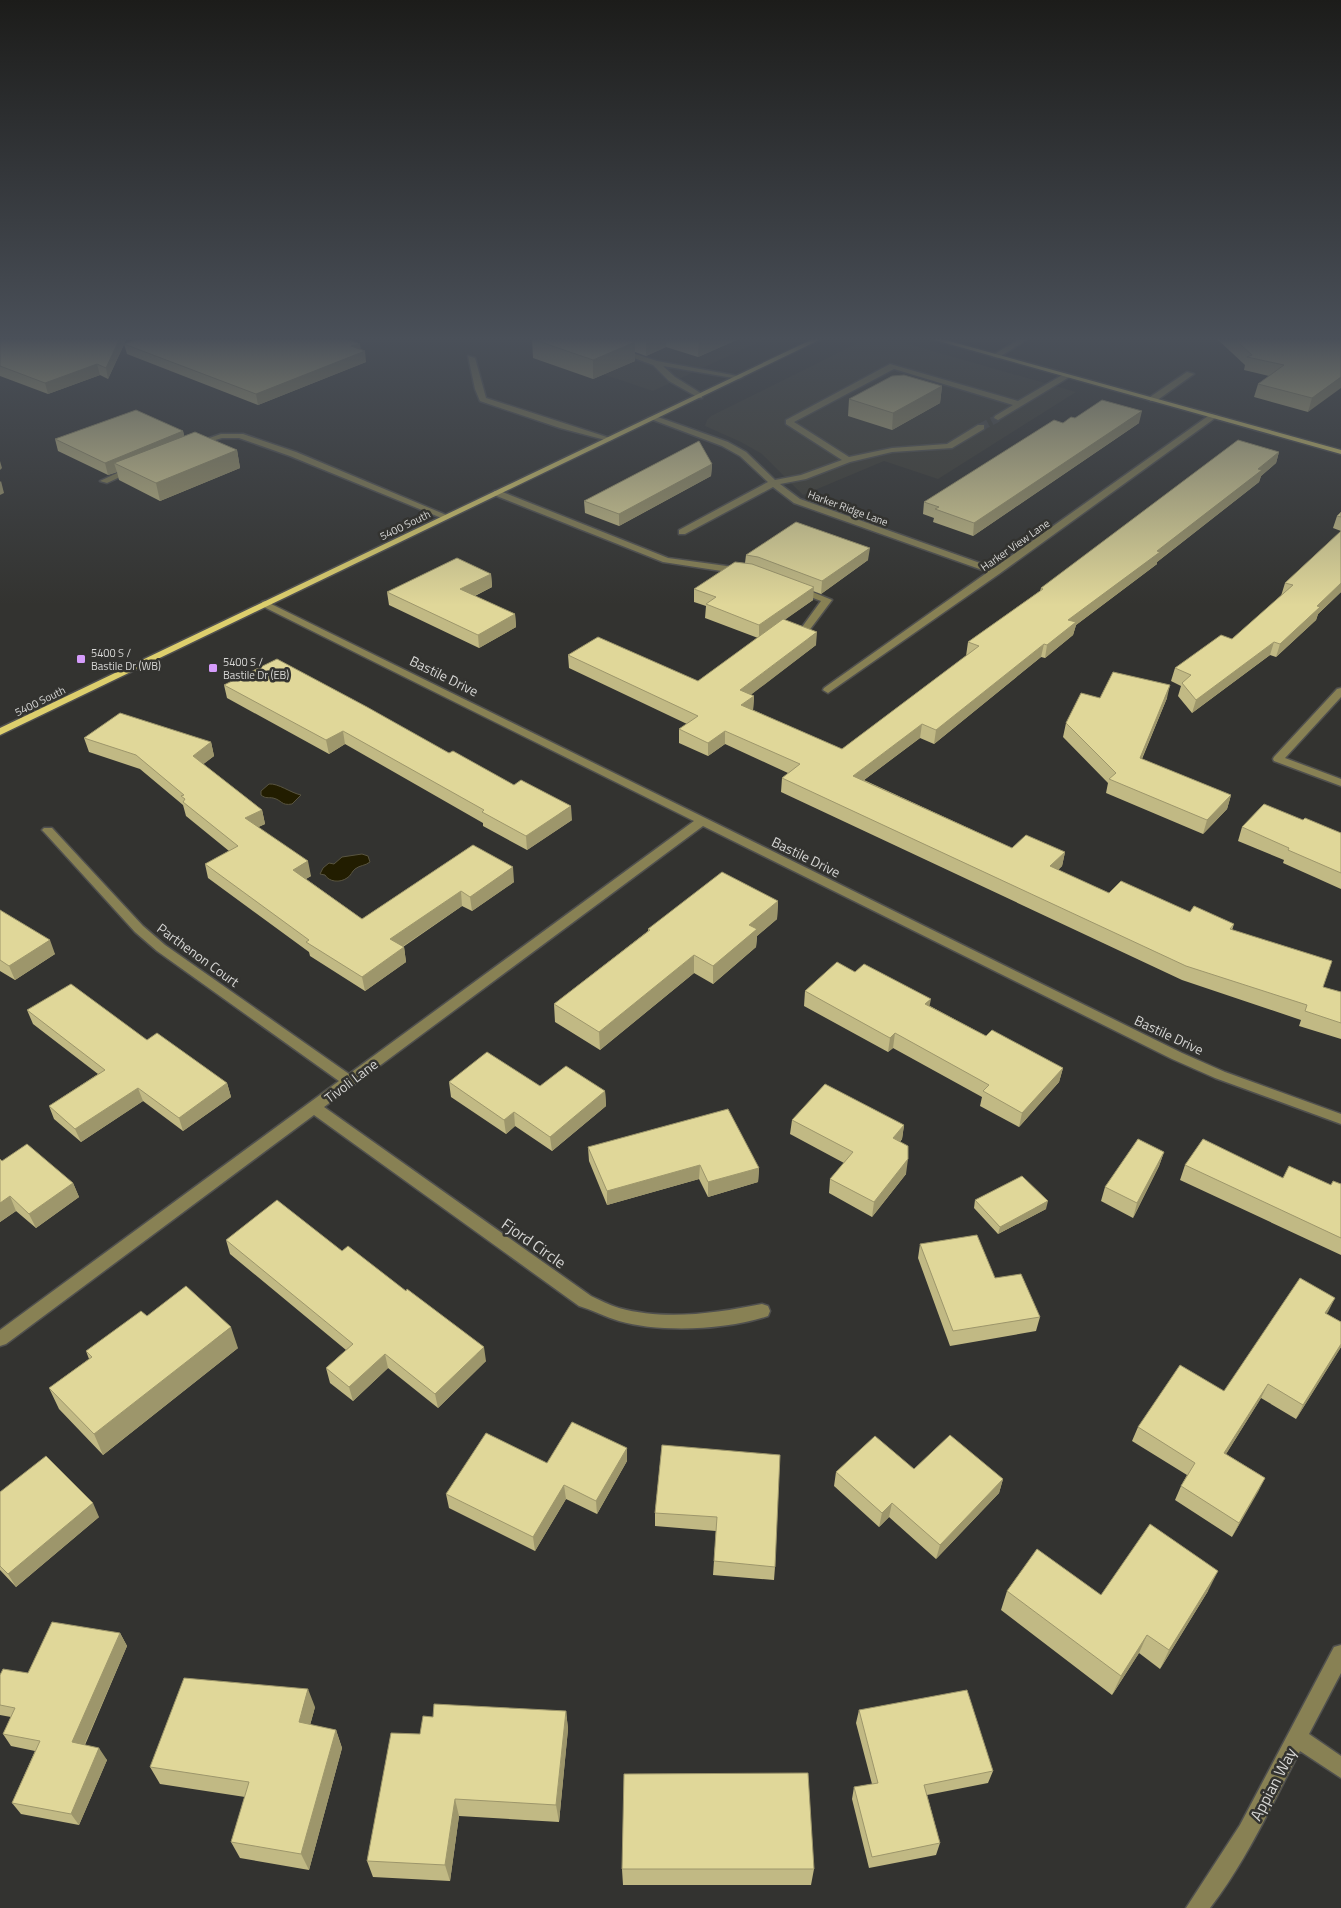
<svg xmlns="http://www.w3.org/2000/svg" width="1341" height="1908" viewBox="0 0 1341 1908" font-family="'Titillium Web',sans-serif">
	<rect width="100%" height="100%" fill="#333330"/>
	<path fill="#3e3d34" d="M574 338H767L653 391 539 353Z
		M871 338 901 342 1076 392 938 479 884 461 803 495 762 454 741 442 705 426 707 420 711 416 864 340Z"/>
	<path fill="#221d00" stroke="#585440" d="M269 784C278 783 291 793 301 795L292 804C281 806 282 800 273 798 268 797 266 799 261 795V791Z
		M362 854 368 856 370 862C365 866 360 865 355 869 352 871 351 876 347 878 340 883 329 882 325 875L320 874 323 868 329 863 334 864 342 857Z"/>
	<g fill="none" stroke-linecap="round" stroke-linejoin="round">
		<path stroke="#4b4b49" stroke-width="8" stroke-dasharray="8 4" stroke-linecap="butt" d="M981 427 998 418"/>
		<defs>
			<path id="minor" d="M1022 338H1029L998 358 991 356Z
				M620 349 657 361 743 377 739 379 663 366 675 377 702 394V398H699L669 381 653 365 618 352V350Z
				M468 356 475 358 486 398 613 439 609 441 560 428 480 401 475 389Z
				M890 364 1018 401 1064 374 1071 376 998 420 994 418 995 416 1013 405 894 369 794 422 849 457 892 448 947 444 978 425H984V429L952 448 892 452 850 462 806 479 780 484 800 499 994 568 1211 414 1218 416 999 574 828 693 823 690 824 688 988 572 794 503 773 487 685 534H679V530L768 482 740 456 722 446 648 418 655 416 728 442 746 452 775 480 801 475 842 460 786 424V420Z
				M1187 372 1194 374 1156 401H1150V397Z
				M221 434H243L296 452 451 517 444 519 290 456 239 438H222L196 446 192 444Z
				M130 467 137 469 107 483 100 481Z
				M494 491H500L668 558 741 568 746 571 741 574 663 562 494 495Z
				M798 586 832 600 805 636 802 637 797 634 821 601 795 591V587Z
				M265 601 1182 1053 1225 1072 1341 1114V1124L1215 1078 1172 1059 703 826 324 1107 591 1296C600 1300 609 1305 619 1308 666 1321 716 1313 762 1304L768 1306 770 1311 768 1316C727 1330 660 1333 619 1321 605 1317 593 1310 579 1306L314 1115 6 1344 0 1346V1330L339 1081 157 951 135 932 44 832 42 830 44 828H52L143 926 165 945 349 1074 694 821 262 606V602Z
				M1341 688V697L1285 758 1341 779V786L1274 761 1273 759 1274 757 1337 689Z
				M1341 1645V1673L1309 1734 1341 1756V1778L1300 1751C1272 1804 1247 1860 1210 1908H1186L1240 1825 1334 1647Z"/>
			<path id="major" d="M815 338H823L0 735V728Z
				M928 338H938L1341 450V454Z"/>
		</defs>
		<use href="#minor" stroke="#50504e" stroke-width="3"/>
		<use href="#major" stroke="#50504e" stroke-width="3"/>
		<use href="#minor" fill="#888154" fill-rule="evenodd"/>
		<use href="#major" fill="#ddcf6d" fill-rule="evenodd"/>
	</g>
	<path fill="#c1b984" d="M0 338H127L108 379 100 375 48 394 0 376Z
		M535 338H741L698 357 666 347 646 356 635 352V361L593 379 533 358 532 339Z
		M1216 338H1341L1308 412 1254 397 1258 384 1269 376 1244 370 1245 365Z
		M124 344 360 350 366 362 258 405 127 354Z
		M942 386 940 403 892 430 848 416 849 399Z
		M1075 418 1139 423 973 536 933 522 934 518 923 514 924 502 1063 423Z
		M183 431 184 436 237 450 240 468 160 501 119 480 117 472 108 475 58 451 55 439Z
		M1279 452 1276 463 1261 476 1259 482 1157 562V564L1076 625 1073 635 1045 658 1041 657 934 744 920 738 864 780 1012 848 1065 852 1062 866 1058 870 1109 893 1190 912 1234 924 1232 930 1323 987 1341 992V1039L1299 1026 1301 1020 1182 980 781 792 782 778 788 773 725 744 708 756 679 743V729L687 724 569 668 568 655 698 681 758 638 705 618 706 606 694 602V589L745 563 746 555 868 560 821 594 813 591V600L784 620 816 645 750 695 754 696 753 710 842 749 966 656 968 642 1040 591 1041 588Z
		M712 464 711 476 619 526 585 513 584 501Z
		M1341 512V531L1333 528 1337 516Z
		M1341 531V592L1318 614 1316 620 1276 657 1270 655 1192 713 1178 696 1181 686 1171 681 1175 668 1232 639 1281 596 1285 583Z
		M491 574 492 587 475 596 515 614 516 627 479 648 389 605 387 592Z
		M224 685 449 753 572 820 527 850 483 826V823L345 744 329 754 227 698Z
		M1100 698H1167L1142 759 1231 795 1227 809 1203 834 1106 793 1108 783 1063 737 1066 723Z
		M84 738 211 742 214 756 203 764 262 810 265 824 258 827 311 876 306 879 362 919 473 845 514 882 472 911 462 906 403 947H404L406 962 365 991 310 956 309 952 208 878 205 864 229 851 186 816 183 805 140 769 89 752Z
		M1303 820 1341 833V889L1283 863 1284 860 1238 841 1242 827Z
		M778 901 777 919 757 936 756 947 713 984 694 973 600 1050 555 1022 554 1004 648 931V929Z
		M0 910 55 954 15 980 0 971Z
		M855 972 930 1006 986 1036 1063 1068 1059 1082 1019 1127 980 1106 982 1097 893 1048 888 1052 804 1006 805 991Z
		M27 1010 147 1040 227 1083 231 1097 183 1131 143 1101 81 1142 54 1119 49 1106 98 1074 33 1024Z
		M449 1082 540 1086 605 1091 606 1106 552 1151 515 1126 506 1134 451 1097Z
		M792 1120 904 1125 902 1139 900 1142 906 1174 872 1217 829 1193 830 1179 844 1163 790 1134Z
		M588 1147 759 1168 758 1182 708 1197 699 1179 607 1205 589 1161Z
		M1164 1152 1159 1166 1133 1218 1101 1201 1105 1187Z
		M2 1161 73 1183 79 1197 36 1228 16 1211 0 1222Z
		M1185 1165 1331 1185 1341 1184V1255L1180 1180Z
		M975 1200 1046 1209 998 1234 974 1208Z
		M226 1240 342 1251 486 1361 438 1408 388 1368 353 1401 330 1383 326 1368 346 1350 230 1254Z
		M920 1244 995 1278 1040 1317 1036 1331 950 1346 918 1258Z
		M1327 1314 1341 1322V1347L1296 1419 1261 1398 1226 1454 1265 1478 1232 1537 1175 1500 1181 1486 1187 1475 1132 1441 1138 1427 1224 1391Z
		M147 1316 238 1348 103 1455 59 1409 49 1388 89 1359 86 1351Z
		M662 1445 775 1567 774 1580 713 1575 716 1531 655 1526V1513Z
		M627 1448V1461L597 1514 566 1499 535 1551 449 1508 446 1494 547 1463Z
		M914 1469 1003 1479 999 1493 936 1559 889 1517 879 1527 834 1486 836 1472Z
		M0 1492 99 1517 16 1587 0 1570Z
		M1007 1591 1101 1595 1208 1591 1160 1669 1139 1653 1112 1695 1001 1610Z
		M120 1633 127 1646 85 1745 107 1760 79 1825 21 1814 12 1803 35 1751 11 1746 3 1734 11 1717 0 1715V1675L28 1673Z
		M315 1707 310 1725 336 1730 342 1748 309 1870 240 1858 231 1842 245 1797 160 1784 150 1767Z
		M859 1710 993 1771 988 1783 927 1795 940 1843 936 1855 869 1868 852 1799 854 1787 872 1784 856 1723Z
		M566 1711 568 1729 559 1822 459 1816 450 1881 373 1877 367 1861 420 1734 433 1717Z
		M622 1869H814L811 1885H623Z"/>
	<path fill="#9d966b" d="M120 338H127L108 379 106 368Z
		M646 338H666V347L646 356Z
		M699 338H741L698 357Z
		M635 342V361L593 379V360Z
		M360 344 361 353 365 351 366 362 258 405 256 394 351 346Z
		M97 364 100 375 48 394 45 383Z
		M1341 377V388L1308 412 1312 398Z
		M942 386 940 403 892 430 893 413Z
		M1142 411 1139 423 973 536 974 523Z
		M183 431 186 443 114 463 117 472 108 475 105 463Z
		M237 450 240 468 160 501 156 483Z
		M1279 452 1276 463 1261 476 1259 482 1157 562V564L1076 625 1073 635 1045 658 1047 645 1068 620 1157 551Z
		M0 461 2 468 0 470Z
		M712 464 711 476 619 526V514Z
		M1 481 4 493 0 495V482Z
		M870 548 868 560 821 594 822 581Z
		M491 574 492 587 462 602 460 589Z
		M1341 583V592L1318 614 1316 620 1276 657 1280 644 1317 606Z
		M814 587 813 600 759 638V625Z
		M515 614 516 627 479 648 478 635Z
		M817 632 816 645 739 704 740 690Z
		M1274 642 1270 655 1192 713 1196 700Z
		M1044 644 1041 657 934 744 936 730Z
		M1170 685 1167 698 1136 772 1140 758Z
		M754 696 753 710 741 719V705Z
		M922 724 920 738 852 789 853 776Z
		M343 731 345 744 329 754 326 740Z
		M725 731V744L708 756V743Z
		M211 742 214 756 196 770 193 756Z
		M1231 795 1227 809 1203 834 1207 820Z
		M571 806 572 820 527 850 526 836Z
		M262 810 265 824 248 832 245 818Z
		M1065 852 1062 866 1047 880 1050 866Z
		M308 861 311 876 296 884 293 870Z
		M513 867 514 882 472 911 470 897Z
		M461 891 462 906 393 953 390 939Z
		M778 901 777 919 757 936 756 947 713 984V966L749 925Z
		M50 940 55 954 15 980 9 966Z
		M404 947 406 962 365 991 362 977Z
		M694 955V973L600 1050 599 1032Z
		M931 999 928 1013 925 1004Z
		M895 1033 893 1048 888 1052 890 1038Z
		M1063 1068 1059 1082 1019 1127 1022 1113Z
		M227 1083 231 1097 183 1131 179 1118Z
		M138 1088 143 1101 81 1142 75 1129Z
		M605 1091 606 1106 552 1151 550 1137Z
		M514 1112 515 1126 506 1134 504 1120Z
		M904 1125 902 1139 891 1153 893 1138Z
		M1164 1152 1159 1166 1133 1218 1137 1203Z
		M908 1159 906 1174 872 1217 874 1202Z
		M700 1165 699 1179 607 1205V1191Z
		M759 1168 758 1182 708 1197V1182Z
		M73 1183 79 1197 36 1228 29 1214Z
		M10 1196 16 1211 0 1222V1203Z
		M1048 1201 1046 1209 998 1234 1000 1227Z
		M1335 1298 1328 1312 1318 1327 1325 1313Z
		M231 1327 238 1348 103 1455 94 1434Z
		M1341 1344V1347L1296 1419 1303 1405Z
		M484 1347 486 1361 438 1408 435 1394Z
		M385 1354 388 1368 353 1401 349 1387Z
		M1268 1384 1261 1398 1218 1467 1224 1453Z
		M627 1448V1461L597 1514 596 1501Z
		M1265 1478 1258 1492 1232 1537 1239 1523Z
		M1003 1479 999 1493 936 1559 940 1545Z
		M564 1485 566 1499 535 1551 533 1537Z
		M93 1503 99 1517 16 1587 8 1574Z
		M892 1503 889 1517 879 1527 882 1513Z
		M1218 1571 1208 1591 1160 1669 1169 1650Z
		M120 1633 127 1646 80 1755 72 1742Z
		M1147 1635 1139 1653 1112 1695 1121 1676Z
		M308 1689 315 1707 306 1740 299 1722Z
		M566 1711 568 1729 559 1822 556 1805Z
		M336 1730 342 1748 309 1870 301 1854Z
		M99 1748 107 1760 79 1825 71 1814Z
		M455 1799 459 1816 450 1881 445 1865Z"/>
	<path fill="#e0d799" stroke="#9d966b" d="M0 338H120L106 368 97 364 45 383 0 366Z
		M142 338H344L360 344 351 346 365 351 256 394 124 344Z
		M535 338H624L635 342 593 360 532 339Z
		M1233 338H1341V377L1312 398 1258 384 1284 365 1247 357 1252 355Z
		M904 375 942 386 893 413 849 399 892 376Z
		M1102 400 1142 411 974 523 935 509 939 507 924 502 1054 420 1063 423 1071 417 1075 418Z
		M136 410 183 431 105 463 55 439Z
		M195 432 237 450 156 483 114 463Z
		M1238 440 1279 452 1258 469 1262 470 1157 551 1160 552 1068 620 1076 622 1047 645 1044 644 936 730 922 724 853 776 1012 848 1026 835 1065 852 1050 866 1109 893 1121 881 1190 912 1194 906 1234 924 1230 929 1332 961 1323 987 1341 992V1023L1305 1011 1307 1005 1186 966 782 778 800 764 725 731 708 743 679 729 698 716 568 655 598 637 698 681 783 619 817 632 740 690 754 696 741 705 842 749 979 646 968 642 1043 589 1041 588Z
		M699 441 712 464 619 514 584 501Z
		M1341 512V517L1337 516Z
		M796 522 870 548 822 581 758 557 746 555Z
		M1341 531V583L1317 606 1320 607 1280 644 1274 642 1196 700 1182 683 1191 675 1175 668 1221 635 1232 639 1293 585 1285 583Z
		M457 558 491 574 460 589 515 614 478 635 387 592Z
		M735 562 752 564 814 587 759 625 706 604 716 597 694 589Z
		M277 659 367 707 449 753 453 751 514 785 521 780 571 806 526 836 482 812 484 810 343 731 326 740 224 685Z
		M1113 672 1170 685 1140 758 1231 795 1207 820 1109 779 1116 773 1066 723 1081 693 1100 698Z
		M120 713 211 742 193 756 262 810 245 818 308 861 293 870 362 919 473 845 513 867 470 897 461 891 390 939 404 947 362 977 306 942 309 940 205 864 238 846 183 802 185 799 181 796 184 795 136 755 84 738Z
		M1264 804 1303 820 1305 818 1341 833V873L1288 850 1289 848 1242 827Z
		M722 872 778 901 749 925 757 929 713 966 694 955 599 1032 554 1004 650 930 648 929Z
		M0 910 50 940 9 966 0 960Z
		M837 962 855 972 864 964 931 999 925 1004 986 1036 992 1030 1063 1068 1022 1113 983 1091 989 1085 895 1033 890 1038 805 991Z
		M71 984 147 1040 157 1033 227 1083 179 1118 138 1088 75 1129 49 1106 105 1070 27 1010Z
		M487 1052 540 1086 566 1066 605 1091 550 1137 514 1112 504 1120 449 1082Z
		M825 1084 904 1125 893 1138 908 1146V1159L874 1202 830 1179 853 1152 792 1120Z
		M728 1109 759 1168 708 1182 700 1165 607 1191 588 1147Z
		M1138 1139 1164 1152 1137 1203 1105 1187Z
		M1203 1139 1283 1178 1289 1166 1331 1185 1333 1181 1341 1184V1238L1185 1165Z
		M27 1144 73 1183 29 1214 10 1196 0 1203V1159L2 1161Z
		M1022 1176 1048 1201 1000 1227 975 1200Z
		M277 1200 342 1251 348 1246 406 1291 407 1289 484 1347 435 1394 385 1354 349 1387 326 1368 353 1344 226 1240Z
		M977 1235 995 1278 1021 1274 1040 1317 953 1331 920 1244Z
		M1300 1278 1335 1298 1325 1313 1341 1322V1344L1303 1405 1268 1384 1224 1453 1265 1478 1239 1523 1181 1486 1195 1463 1138 1427 1180 1365 1224 1391Z
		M186 1286 231 1327 94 1434 49 1388 92 1357 86 1351 141 1311 147 1316Z
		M572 1422 627 1448 596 1501 564 1485 533 1537 446 1494 486 1433 547 1463Z
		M950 1435 1003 1479 940 1545 892 1503 882 1513 836 1472 875 1436 914 1469Z
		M662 1445 780 1455 775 1567 714 1561 717 1517 655 1513Z
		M46 1456 93 1503 8 1574 0 1566V1492Z
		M1150 1524 1218 1571 1169 1650 1147 1635 1121 1676 1007 1591 1037 1549 1101 1595Z
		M52 1622 120 1633 72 1742 99 1748 71 1814 12 1803 40 1741 3 1734 15 1708 0 1705V1675L3 1669 28 1673Z
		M184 1678 308 1689 299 1722 336 1730 301 1854 231 1842 249 1782 150 1767Z
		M967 1690 993 1771 924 1785 940 1843 872 1857 854 1787 878 1783 859 1710Z
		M434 1704 566 1711 556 1805 455 1799 445 1865 367 1861 391 1733 420 1734 423 1716 433 1717Z
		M808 1773 814 1869H622L624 1774Z"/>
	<linearGradient id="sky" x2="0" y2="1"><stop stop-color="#1c1c1a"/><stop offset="0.56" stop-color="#4a5059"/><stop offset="1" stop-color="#4a5059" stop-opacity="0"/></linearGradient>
	<rect width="1341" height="605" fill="url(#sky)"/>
	<g fill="#d59cfb" stroke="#333330" stroke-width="2">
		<rect x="76" y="654" width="10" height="10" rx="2.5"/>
		<rect x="208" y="663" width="10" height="10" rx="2.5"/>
	</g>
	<g text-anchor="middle" stroke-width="5" stroke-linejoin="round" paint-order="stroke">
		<g font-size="11" fill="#d6d6d4" stroke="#333330">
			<text transform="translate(848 508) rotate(20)" y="4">Harker Ridge Lane</text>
			<text transform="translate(405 525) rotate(-26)" y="4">5400 South</text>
			<text transform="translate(1015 545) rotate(-35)" y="4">Harker View Lane</text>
			<text transform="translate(40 701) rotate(-26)" y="4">5400 South</text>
		</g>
		<g font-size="11" fill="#d6d6d4" stroke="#333330" text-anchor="start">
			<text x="91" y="657">5400 S /<tspan x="91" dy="13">Bastile Dr (WB)</tspan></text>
			<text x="223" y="666">5400 S /<tspan x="223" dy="13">Bastile Dr (EB)</tspan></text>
		</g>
		<g font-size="14" fill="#d6d6d4" stroke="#333330">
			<text transform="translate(444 676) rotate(26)" y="5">Bastile Drive</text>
			<text transform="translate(806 857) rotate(26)" y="5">Bastile Drive</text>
			<text transform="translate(198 955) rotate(36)" y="5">Parthenon Court</text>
			<text transform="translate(1169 1035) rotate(25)" y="5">Bastile Drive</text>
			<text transform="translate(351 1081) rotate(-37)" y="5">Tivoli Lane</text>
		</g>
		<g font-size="16" fill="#d6d6d4" stroke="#333330">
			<text transform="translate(534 1243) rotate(35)" y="6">Fjord Circle</text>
			<text transform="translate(1273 1784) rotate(-62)" y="6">Appian Way</text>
		</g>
	</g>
</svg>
